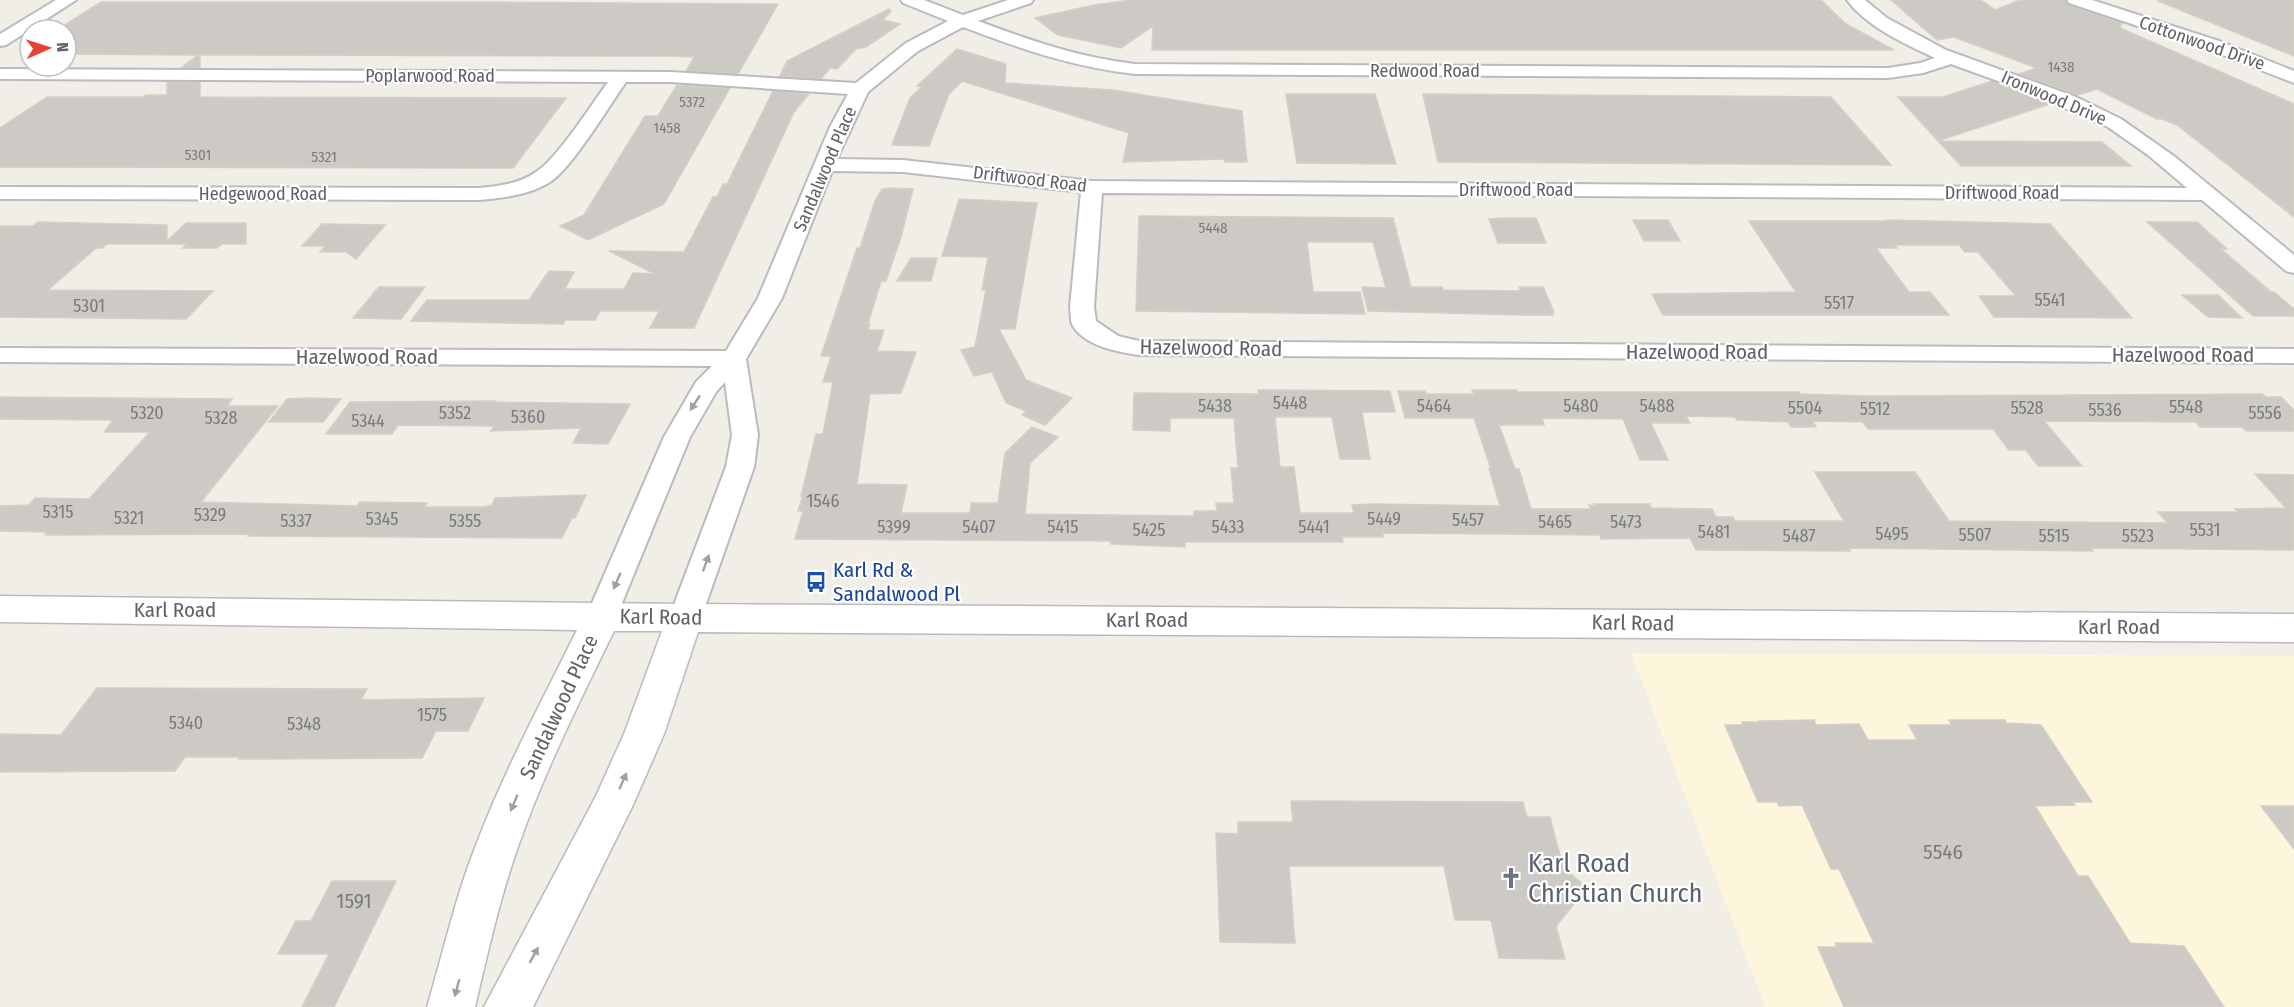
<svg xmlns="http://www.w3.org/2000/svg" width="2294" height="1007" viewBox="0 0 2294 1007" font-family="'Fira Sans Condensed',sans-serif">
	<rect width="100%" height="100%" fill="#f0eee6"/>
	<path fill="#fdf6dd" d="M1631 653 2294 656V1007H1765Z"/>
	<path fill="#cdcac5" stroke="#d4cfc4" stroke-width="1.5" d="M1131 0H1821L1846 24 1894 50H1152L1153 26 1121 48 1058 35 1035 18 1094 5Z
		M1891 0H1981L1995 10 2020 0H2065L2068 5 2122 23 2120 28 2294 104V217L2177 125 2162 119H2157L2097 89 2078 95 2018 74 2037 68 1954 37 1937 40Z
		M2158 0H2294V56L2158 1Z
		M101 2H458L778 4 738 74 686 71 694 57 671 56 200 55V68H181L198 55 66 54V30H57Z
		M889 9 891 11 883 20 900 24 866 47 856 49 837 69 830 68 821 79 780 76 787 61Z
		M957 49 1006 64 1005 83 1113 90 1242 111 1247 162H1225L1224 159 1123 162 1129 133 962 81 949 94 929 146 892 145 910 98 922 87 917 86Z
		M1992 81 2050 104 1938 141 1898 97H1943Z
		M167 82H200V97L566 98 513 168 0 167V128L47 97H143L146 95H167Z
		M677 85 730 88 664 204 588 240 560 226 584 215 645 116H658Z
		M773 91 809 94 794 112 694 328H650L659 311H600L595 320H565L563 324 411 321 427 300H529L549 271 574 272 565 289H624L633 273 655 274 609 251 684 252 713 197H717L723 184H727Z
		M1286 94H1375L1396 164 1297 163Z
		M1423 94 1831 97 1891 165 1438 162Z
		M1938 141 2102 142 2131 166H1961Z
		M890 188 913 189 901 237 886 281H881L868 324H870L868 330H884L877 351 916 352 901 393 870 394 857 484 907 485 901 513H970L971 503H998L1005 453 1032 427 1058 437 1030 463 1025 514 1194 516V511H1217L1216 503H1234L1231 468H1238L1234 418H1170V431L1133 430 1134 393 1259 394 1258 390 1390 391 1395 412H1362L1370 459H1340L1332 417H1275L1280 467H1294L1300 513H1354L1352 505 1375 504 1500 506 1489 469H1491L1474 418H1405L1398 391H1425L1426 394H1474L1472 390H1517V392H1799L1800 394 1869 396 2262 394 2266 397H2281L2294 410V431H2246L2242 427H2200L2196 422 2044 421 2082 466H2038L2026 450H2009L1993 429H1868L1863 422 1813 421 1816 427H1791L1788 422 1737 420 1735 417 1686 416 1690 423H1651L1668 460H1640L1623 419 1542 418 1544 425H1499L1515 469H1519L1531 509H1591L1589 505 1595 506 1594 504H1650L1651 508 1712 509 1716 517H1733L1735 521H1844L1815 472H1915L1949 521 2168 523 2158 512H2238L2235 509 2286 508 2255 474 2294 475V550L2091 548 2093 551 1849 548 1850 551 1696 550 1690 538 1601 539 1600 535 1383 533V537H1342L1343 542H1185V547L1111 544V541L795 539 803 511H798L803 496H801L816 434H823L833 382H823L831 356H821L857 248H860L875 201 882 189Z
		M959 199 1037 203 1015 329H999L1026 380 1072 398 1045 425 1022 415 1026 411 1006 403 992 372 974 376 961 350 975 347 986 290H982L988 257 942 256Z
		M1139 216 1393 218 1411 287H1442L1443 290 1521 291 1519 287H1543L1554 312H1552L1553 315H1523L1368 311 1362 287 1386 288 1373 242H1307L1313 292H1360L1365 314 1136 311Z
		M1504 218H1536L1546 243H1498L1489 219Z
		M1633 220H1668L1680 241H1644Z
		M1888 220 2050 224 2132 318 1994 317 1979 296H2016L1978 252H1965L1959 245H1895L1897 248H1876L1909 292H1930L1949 315H1663L1652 294 1796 292 1749 221H1889Z
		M38 222 167 225V241L186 223H246V244H222L217 248H183L187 244H107L102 248H96L48 290 213 291 186 319 0 317V226H33Z
		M2147 222H2197L2227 249H2221L2271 292H2274L2294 309V316H2253Z
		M322 224 385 225 356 259 346 252H320L325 246H302Z
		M911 258H937L931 281H897Z
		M379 287H425L401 319 353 318Z
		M2182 295H2218L2242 318 2208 317Z
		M0 397 232 399 227 406H278L201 502 357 506 360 502 427 503 424 507H484L492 505 495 498 586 495 575 518H572L562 538 248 536 250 534 45 535 47 532 0 531V506L29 505 35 498 89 499 150 432H104L113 420 0 419Z
		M287 399 311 398 341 399 323 422H269Z
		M495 401 494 402 630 404 608 444 573 443 581 428 491 431 494 426 398 425 392 434H326L350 402Z
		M97 688 367 689 361 700 484 698 468 731H436L422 758 239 759 240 757H185L175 771 0 772V734L61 735Z
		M1814 720 1816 725 1859 724 1868 740H1917L1909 725H1952L1949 720H2005L2006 723 2041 725 2092 802H2073L2075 805 2035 806 2078 876H2088L2130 943 2184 946 2224 1007H1844L1818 947H1837L1835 943H1874L1839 869H1831L1802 805 1779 806 1777 802H1758L1725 725H1743L1742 722H1761L1760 721Z
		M1291 801 1523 802 1527 817H1550L1563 867 1587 888 1556 926 1565 959 1499 958 1491 920H1455L1444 866H1289L1295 943 1220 942 1216 833 1238 834V822H1293Z
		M2261 806H2294V849Z
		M332 881H396L334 1007H302L329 954H278L296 921H311Z"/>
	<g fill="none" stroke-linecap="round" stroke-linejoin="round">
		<defs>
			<path id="street" d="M56 0H76L6 45 0 46V34Z
				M901 0H924L963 15 1008 0H1033L1031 3 978 21C1032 41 1077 57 1135 64L1888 68 1920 63 1935 58C1905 44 1867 27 1847 0H1865L1887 18 1946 50 2076 97 2121 119 2175 157 2294 255V273L2286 271 2202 200 1102 193 1094 307 1096 321 1118 336 1139 341 2294 349V363L1139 355C1118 352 1085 346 1073 326 1070 321 1071 313 1070 307L1081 192 903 172 832 171 782 298 746 359 758 435 754 467 701 618 696 626 685 630 674 626 669 618 726 467 732 435 725 382 716 392 690 437 613 625 602 629 591 625 586 617 664 437 696 382 712 366 0 362V348L726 351 758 298 830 127 848 94 671 82H626C609 106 572 168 550 182 529 195 503 198 479 200L0 199V187L479 188C499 186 519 184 536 172 557 159 592 104 608 82L0 79V69L671 72 856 83 906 43 948 21 903 3ZM963 27C1021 49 1073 67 1135 74L1888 78 1923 73 1951 64 2031 93 2108 127 2148 155 2187 188 1092 181 903 160 837 159 868 92 918 51Z
				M2067 0H2092L2219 41 2294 71V83L2207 49 2069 3Z"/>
			<path id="secondary" d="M0 596 685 604 2294 614V642L698 632 664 734 633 805 533 1007H484L596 796 624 734 662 631H614C580 701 545 770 519 844 500 897 488 952 475 1007H427C443 953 455 898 476 845 504 771 542 701 577 630L0 622Z"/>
		</defs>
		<use href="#street" stroke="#b8bbbf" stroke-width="4"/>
		<use href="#secondary" stroke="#b7babf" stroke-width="3"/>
		<use href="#street" fill="#fff" fill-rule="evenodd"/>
		<use href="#secondary" fill="#fff" fill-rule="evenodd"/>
	</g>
	<defs><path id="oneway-solid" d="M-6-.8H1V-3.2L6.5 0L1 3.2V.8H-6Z" transform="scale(1.5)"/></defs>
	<g fill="#9ea0a3">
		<use href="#oneway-solid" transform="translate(695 403) rotate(123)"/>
		<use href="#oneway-solid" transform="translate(706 563) rotate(-70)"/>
		<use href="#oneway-solid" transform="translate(617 581) rotate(113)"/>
		<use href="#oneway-solid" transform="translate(623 781) rotate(-66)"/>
		<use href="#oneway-solid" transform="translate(514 803) rotate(113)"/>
		<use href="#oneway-solid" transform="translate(534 955) rotate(-61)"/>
		<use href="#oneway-solid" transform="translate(457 988) rotate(105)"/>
	</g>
	<defs>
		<symbol id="bus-bare" viewBox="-9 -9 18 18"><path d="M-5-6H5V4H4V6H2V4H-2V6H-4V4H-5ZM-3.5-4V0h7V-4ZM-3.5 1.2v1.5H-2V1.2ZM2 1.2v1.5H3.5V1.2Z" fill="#1a4fb4" stroke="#fff" stroke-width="2.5" paint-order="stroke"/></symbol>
		<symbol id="church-bare" viewBox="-9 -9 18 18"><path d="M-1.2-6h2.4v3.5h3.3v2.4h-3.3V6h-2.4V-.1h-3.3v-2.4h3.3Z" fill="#6b7280" stroke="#fff" stroke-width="2.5" paint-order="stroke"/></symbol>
	</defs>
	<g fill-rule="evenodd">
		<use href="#bus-bare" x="801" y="567" width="30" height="30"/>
		<use href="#church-bare" x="1496" y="863" width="30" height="30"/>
	</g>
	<g text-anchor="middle" stroke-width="4.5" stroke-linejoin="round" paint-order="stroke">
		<g font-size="15" fill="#7a7b7e">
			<text x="2061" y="72">1438</text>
			<text x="692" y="107">5372</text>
			<text x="667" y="133">1458</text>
			<text x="198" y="160">5301</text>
			<text x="324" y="162">5321</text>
			<text x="1213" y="233">5448</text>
		</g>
		<g font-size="18" fill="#5e6166" stroke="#fff">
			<text transform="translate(2202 43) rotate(19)" y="6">Cottonwood Drive</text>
			<text x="1425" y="77">Redwood Road</text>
			<text x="430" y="82">Poplarwood Road</text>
			<text transform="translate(2054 98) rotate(23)" y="6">Ironwood Drive</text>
			<text transform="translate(825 169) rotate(-67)" y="6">Sandalwood Place</text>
			<text transform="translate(1030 179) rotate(7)" y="6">Driftwood Road</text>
			<text x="1516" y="196">Driftwood Road</text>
			<text x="2002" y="199">Driftwood Road</text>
			<text x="263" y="200">Hedgewood Road</text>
		</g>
		<g font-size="18" fill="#7a7b7e">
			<text x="2050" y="306">5541</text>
			<text x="1839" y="309">5517</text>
			<text x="89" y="312">5301</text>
			<text x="1290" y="409">5448</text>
			<text x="1215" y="412">5438</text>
			<text x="1434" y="412">5464</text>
			<text x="1581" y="412">5480</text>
			<text x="1657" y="412">5488</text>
			<text x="2186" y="413">5548</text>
			<text x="1805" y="414">5504</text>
			<text x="2027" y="414">5528</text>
			<text x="1875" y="415">5512</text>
			<text x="2105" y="416">5536</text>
			<text x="147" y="419">5320</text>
			<text x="455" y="419">5352</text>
			<text x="2265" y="419">5556</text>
			<text x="528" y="423">5360</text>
			<text x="221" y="424">5328</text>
			<text x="368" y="427">5344</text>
			<text x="823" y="507">1546</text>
			<text x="58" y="518">5315</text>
			<text x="210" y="521">5329</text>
			<text x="129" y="524">5321</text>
			<text x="382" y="525">5345</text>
			<text x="1384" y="525">5449</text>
			<text x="1468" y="526">5457</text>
			<text x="296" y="527">5337</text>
			<text x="465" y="527">5355</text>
			<text x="1555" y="528">5465</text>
			<text x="1626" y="528">5473</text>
			<text x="894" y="533">5399</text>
			<text x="979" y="533">5407</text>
			<text x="1063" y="533">5415</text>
			<text x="1228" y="533">5433</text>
			<text x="1314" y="533">5441</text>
			<text x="1149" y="536">5425</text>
			<text x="2205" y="536">5531</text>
			<text x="1714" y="538">5481</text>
			<text x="1892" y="540">5495</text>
			<text x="1975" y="541">5507</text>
			<text x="1799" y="542">5487</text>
			<text x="2054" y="542">5515</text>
			<text x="2138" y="542">5523</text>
			<text x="432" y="721">1575</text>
			<text x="186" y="729">5340</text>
			<text x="304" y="730">5348</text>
		</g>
		<g font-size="21" fill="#5e6166" stroke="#fff">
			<text transform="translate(1211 348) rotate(1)" y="7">Hazelwood Road</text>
			<text x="1697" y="359">Hazelwood Road</text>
			<text x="2183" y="362">Hazelwood Road</text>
			<text x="367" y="364">Hazelwood Road</text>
			<text x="175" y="617">Karl Road</text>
			<text transform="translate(661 617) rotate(1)" y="7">Karl Road</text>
			<text x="1147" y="627">Karl Road</text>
			<text transform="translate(1633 623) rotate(1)" y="7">Karl Road</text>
			<text x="2119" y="634">Karl Road</text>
			<text transform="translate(559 707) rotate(-65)" y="7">Sandalwood Place</text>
		</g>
		<g font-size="21" fill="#164399" stroke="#fff" text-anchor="start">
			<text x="833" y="577">Karl Rd &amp;<tspan x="833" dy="24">Sandalwood Pl</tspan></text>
		</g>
		<g font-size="21" fill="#7a7b7e">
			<text x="1943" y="859">5546</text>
			<text x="354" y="908">1591</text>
		</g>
		<g font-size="26" fill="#5b616d" stroke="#fff" text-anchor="start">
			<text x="1528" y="872">Karl Road<tspan x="1528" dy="30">Christian Church</tspan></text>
		</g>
	</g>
	<g transform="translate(48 48) rotate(87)"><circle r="28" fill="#ffffff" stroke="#bfc0c2" stroke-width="1.5"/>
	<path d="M0-4.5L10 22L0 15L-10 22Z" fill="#e74335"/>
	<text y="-9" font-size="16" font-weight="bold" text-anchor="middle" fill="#5e6166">N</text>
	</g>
</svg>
